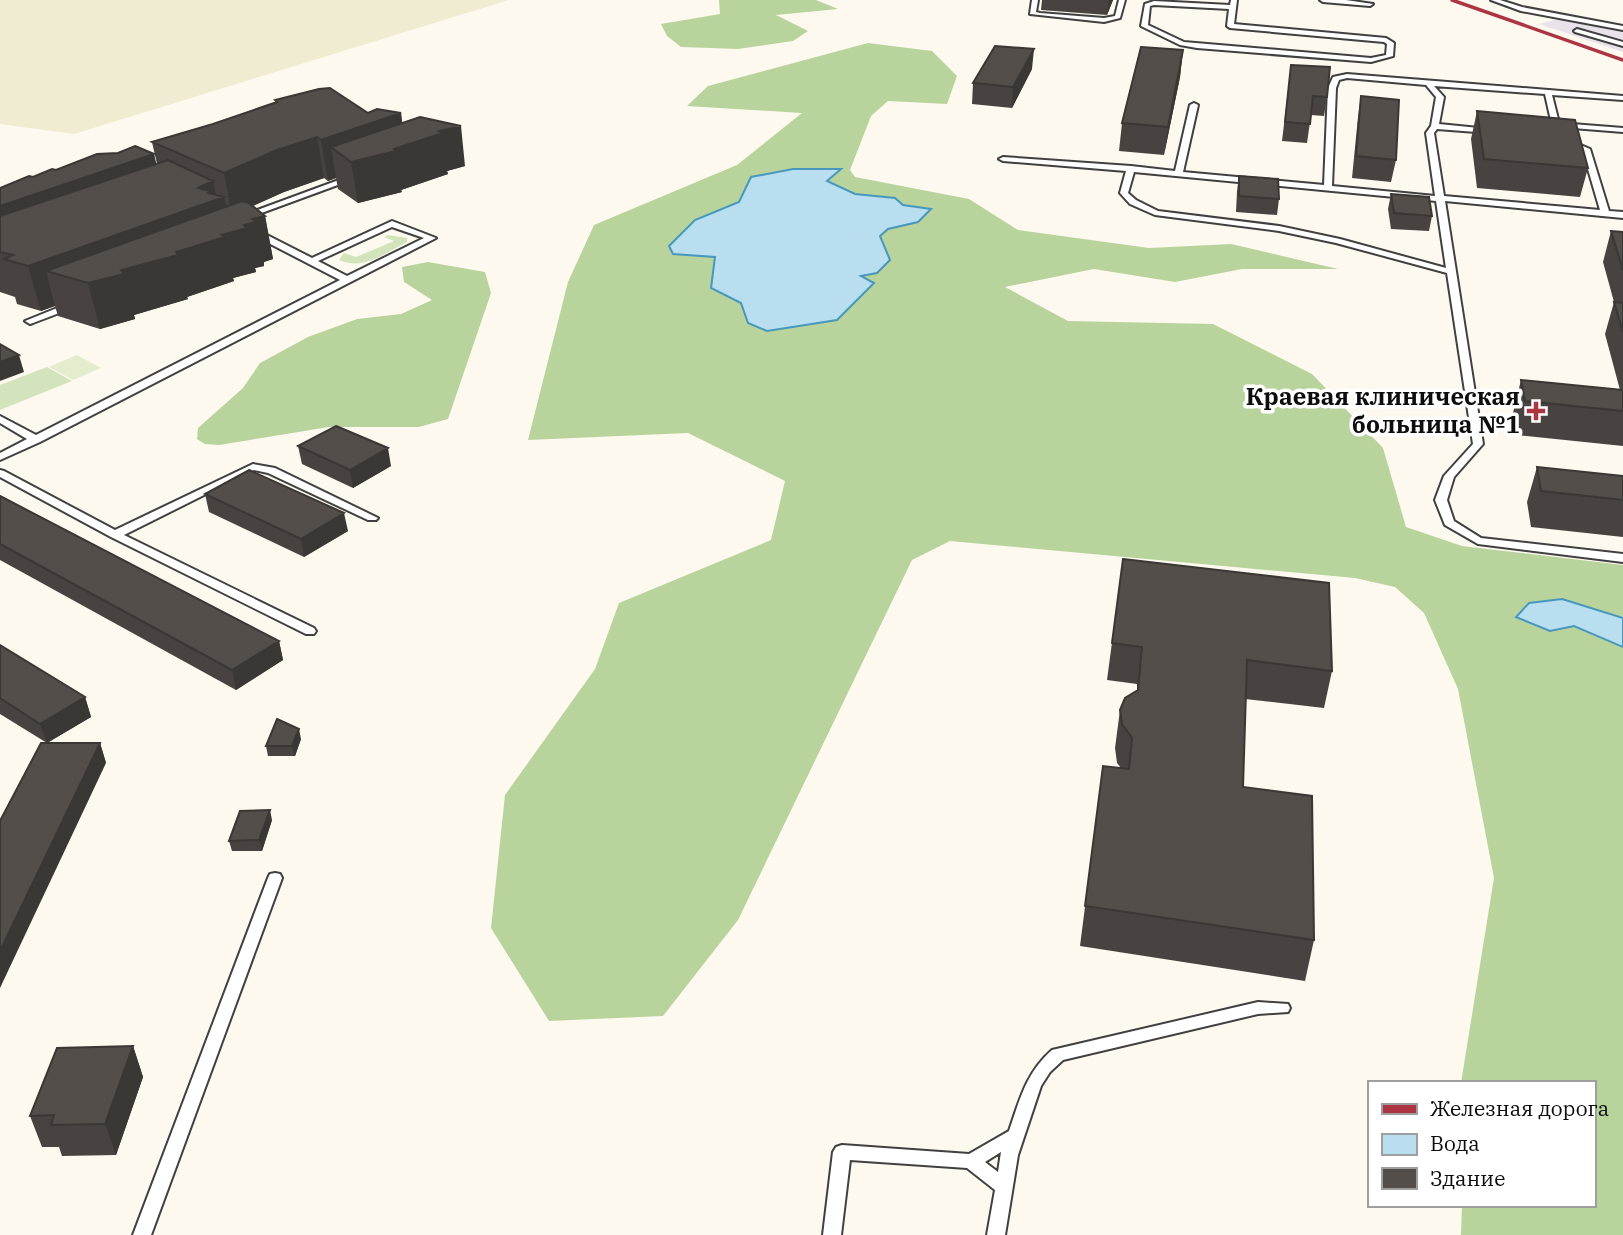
<svg xmlns="http://www.w3.org/2000/svg" width="1623" height="1235" viewBox="0 0 1623 1235" font-family="'IBM Plex Serif',serif">
	<rect width="100%" height="100%" fill="#fdf9ef"/>
	<path fill="#e9e2eb" d="M1558 19 1623 31V52L1539 24Z"/>
	<path fill="#f0ecd1" d="M0 0H509L74 134 0 124Z"/>
	<path fill="#d3e4bc" d="M388 235 407 238V242C385 253 363 271 339 260L344 253 356 257 394 241 384 237Z
		M47 367 72 381 0 410V385Z"/>
	<path fill="#b9d39d" fill-rule="evenodd" d="M719 0H816L838 9 776 15 808 31 793 41 738 49 681 47 667 36 661 24 720 14Z
		M868 43 932 51 957 76 947 104 888 101 871 116 850 170 855 177 969 199 1018 230 1149 248 1231 244 1338 269H1242L1175 282 1094 269 1005 287 1068 321 1213 324 1312 374 1383 448 1406 527 1462 546 1623 565V1235H1461L1462 1205H1593V1083H1461L1494 878 1458 689 1424 613 1395 587 1355 578 950 541 912 560 738 920 663 1016 549 1021 491 928 505 795 595 669 619 603 771 540 785 481 688 433 528 440 568 282 594 225 737 165 802 113 687 106 708 86ZM840 170 827 180 855 195 895 198 903 205 930 209 918 222 888 229 880 237 859 276 874 283 741 303 712 288 715 257 695 220 739 202Z
		M428 262 485 272 491 293 448 419 419 427H329L219 445 205 444 197 439 198 428 243 388 260 363 308 337 357 319 401 314 432 300 404 282 402 267Z"/>
	<path fill="#e3eccd" d="M77 355 101 368 73 380 49 367Z"/>
	<path fill="#b9deef" stroke="#4897bd" stroke-width="2" d="M793 169H841L827 181 855 194 895 198 903 205 931 209 918 222 888 229 880 236 890 260 877 273 861 276 874 283 837 320 767 331 748 323 741 303 711 288 715 257 673 254 669 246 695 220 739 202 751 177Z
		M1562 599 1623 618V647L1574 626 1550 631 1516 617 1529 603Z"/>
	<g fill="none" stroke-linecap="round" stroke-linejoin="round">
		<defs>
			<path id="service" d="M1032 0H1038L1036 12 1040 13 1104 18 1115 16 1119 0H1125L1120 18 1104 22 1030 14Z
				M1231 0H1237L1234 24 1386 38 1394 43 1393 56 1371 62 1197 48 1180 45 1141 26 1145 4 1154 1 1230 5ZM1154 5 1229 9 1227 26 1230 28 1384 42 1387 44 1386 55 1371 58 1184 42 1148 25 1150 6Z
				M1320 0H1346L1373 4 1370 6 1323 2Z
				M1491 0H1500L1522 7 1623 26V30L1521 11Z
				M1577 29 1623 42V46L1575 32 1574 31Z
				M1347 74 1623 96V100L1552 95 1559 123 1623 128V132L1560 127 1562 134 1558 136 1554 134 1545 94 1434 86 1444 97 1439 124 1489 129 1493 131 1489 133 1437 129 1434 133 1444 196 1600 210 1583 152 1566 144 1565 142 1569 140 1590 149 1609 211 1623 212V218L1445 201 1483 444 1454 477 1447 500 1454 521 1481 538 1623 554V562L1478 544 1445 525 1435 500 1444 476 1473 444 1447 273 1336 243 1279 231 1155 215 1130 204 1120 193 1126 171 1003 161 999 159 1003 157 1131 166 1175 171 1190 105 1194 103 1198 105 1183 172 1324 185 1328 88 1333 77ZM1347 78 1426 85 1436 97 1431 126 1426 133 1435 196 1332 186 1336 88 1339 80ZM1134 172 1436 201 1446 268 1340 239 1279 226 1158 211 1136 200 1128 193Z
				M347 177 354 179 248 218 241 216Z
				M392 221 436 238 40 442 0 460V453L27 439 0 423V416L36 435 340 280 253 235V231H259L312 258ZM392 227 424 238 347 276 318 261Z
				M72 302 77 305 75 307 33 323 30 324 25 321Z
				M253 464 275 468 378 518 376 520H368L268 473 254 470 124 535 314 628 316 631 314 634H306L111 537 0 477V470L4 471 115 530Z
				M275 873 280 874 282 878 151 1235H133L268 878 270 874Z
				M1258 1002 1288 1004 1290 1008 1288 1012 1258 1014 1063 1060 1050 1072 1041 1086 1018 1155 1005 1235H987L995 1190 967 1168 850 1160 841 1235H823L833 1152 836 1147 842 1145 969 1154 1009 1131C1020 1099 1026 1073 1052 1050ZM1001 1152 998 1172 985 1162Z"/>
		</defs>
		<use href="#service" stroke="#404040" stroke-width="4"/>
		<use href="#service" fill="#fff" fill-rule="evenodd"/>
		<path stroke="#ad3543" stroke-width="3.5" d="M1452 0 1623 60"/>
	</g>
	<path fill="#484340" d="M1042 0H1113L1107 15 1041 10Z
		M1183 50 1180 77 1164 155 1119 151 1122 123Z
		M1291 65 1327 97 1324 116 1311 115 1307 143 1282 141Z
		M1032 69 1012 108 972 104 973 83Z
		M1361 96 1396 160 1391 182 1352 178 1358 117Z
		M275 100 368 113H401L402 123 465 166 447 171 448 174 401 190 402 192 358 203 338 189 336 178 328 181 324 178 284 192 253 206 265 216 273 259 264 262V266L255 268 256 272 233 278 234 281 187 297 188 299 134 315 135 319 100 329 58 316 55 306 41 311 17 304 15 297 0 292V188L56 170 154 154 156 164H157L152 142 213 124 276 102Z
		M1477 111 1588 168 1580 197 1477 188 1471 139Z
		M1239 176 1279 199 1277 215 1236 212 1237 191Z
		M1391 194 1432 216 1429 231 1391 229 1388 209Z
		M1611 231 1623 232V446L1516 435 1513 413 1521 380 1620 390 1605 334 1614 302 1603 262Z
		M298 446 391 466 353 488 302 464Z
		M1537 467 1623 476V537L1531 527 1527 502Z
		M205 494 348 531 304 557 209 512Z
		M0 496 279 641 283 660 236 690 0 560Z
		M1123 559 1332 671 1324 708 1245 699 1243 787 1314 940 1305 981 1080 946 1103 766 1121 768 1117 763 1115 748 1120 710 1137 690V684L1107 680Z
		M0 645 85 697 91 717 47 743H100L106 763 47 743 0 714Z
		M301 739 295 756H268L266 746Z
		M272 820 262 851H232L229 841Z
		M133 1046 143 1077 116 1155 62 1156 59 1147H42L30 1116Z"/>
	<path fill="#3b3734" d="M1109 0H1113L1107 15Z
		M1034 49 1032 69 1012 108 1013 87Z
		M1183 50 1180 77 1164 155 1168 127Z
		M401 113 405 145 439 131 461 126 465 166 447 171 448 174 401 190 402 192 358 203 351 162 331 147 336 178 328 181 321 140Z
		M317 137 324 178 284 192 232 215 224 173 277 150Z
		M154 154 163 196 0 252V206Z
		M213 181 217 199 224 197 231 232 252 219 265 216 273 259 264 262V266L255 268 256 272 233 278 234 281 187 297 188 299 134 315 135 319 100 329 88 283 46 271 55 306 41 311 28 266Z
		M19 355 24 372 0 381V362Z
		M388 448 391 466 353 488 350 470Z
		M344 513 348 531 304 557 301 539Z
		M279 641 283 660 236 690 232 670Z
		M85 697 91 717 47 743 40 724Z
		M299 729 301 739 295 756 292 746Z
		M100 743 106 763 0 988V951Z
		M270 810 272 820 262 851 259 840Z
		M133 1046 143 1077 116 1155 105 1124Z"/>
	<path fill="#544e4b" stroke="#3b3734" stroke-width="2" d="M995 46 1034 49 1013 87 973 83Z
		M1141 47 1183 50 1168 127 1122 123Z
		M1291 65 1330 67 1327 97 1313 96 1310 124 1285 122Z
		M330 88 368 113 377 109 401 113 321 140 317 137 277 150 224 173 152 142 213 124 277 102 275 100 319 89Z
		M1361 96 1399 100 1396 160 1356 156Z
		M1477 111 1575 120 1588 168 1484 159Z
		M420 117 461 126 439 131 443 133 394 149 396 151 351 162 331 147Z
		M135 146 154 154 0 206V188L29 176 33 177 52 169 56 170 97 154 118 153Z
		M168 160 213 181 198 188 210 191 208 193 224 197 28 266 4 259 13 255 0 252V216Z
		M1239 176 1278 179 1279 199 1239 196Z
		M1391 194 1429 197 1432 216 1394 213Z
		M242 201 249 203 265 216 252 219 256 222 244 225 247 228 222 235 225 237 176 252 178 255 121 270 124 274 88 283 46 271Z
		M1611 231 1623 232V270Z
		M1614 302 1623 303V332Z
		M0 344 19 355 0 362Z
		M1521 380 1623 390V411L1525 401Z
		M336 426 388 448 350 470 298 446Z
		M1537 467 1623 476V500L1541 491Z
		M249 470 344 513 301 539 205 494Z
		M0 496 279 641 232 670 0 544Z
		M1123 559 1329 583 1332 671 1247 660 1243 787 1312 796 1314 940 1085 906 1103 766 1129 769 1132 738 1122 724 1120 710 1125 698 1138 690 1142 647 1112 643Z
		M0 645 85 697 40 724 0 698Z
		M277 719 299 729 292 746H266Z
		M41 743H100L0 951V821Z
		M270 810 259 840 229 841 240 811Z
		M133 1046 105 1124 51 1125 54 1115 30 1116 57 1048Z"/>
	<path fill="#ad3543" stroke="#fff" stroke-width="2.5" d="M1532.5 400.5h7v7h7v7h-7v7h-7v-7h-7v-7h7z"/>
	<g text-anchor="middle" stroke-width="7" stroke-linejoin="round" paint-order="stroke">
		<g font-size="24" font-weight="bold" fill="#0d0d0d" stroke="#fff" text-anchor="end">
			<text x="1520" y="405">Краевая клиническая<tspan x="1520" dy="28">больница №1</tspan></text>
		</g>
	</g>
	<rect x="1368" y="1081" width="228" height="126" fill="#ffffff" stroke="#9e9e9e" stroke-width="2"/>
	<rect x="1382" y="1104" width="35" height="10" fill="#ad3543" stroke="#9e9e9e" stroke-width="2"/>
	<text x="1430" y="1116" font-size="21" fill="#0d0d0d">Железная дорога</text>
	<rect x="1382" y="1134" width="35" height="21" fill="#b9deef" stroke="#9e9e9e" stroke-width="2"/>
	<text x="1430" y="1151" font-size="21" fill="#0d0d0d">Вода</text>
	<rect x="1382" y="1168" width="35" height="21" fill="#544e4b" stroke="#9e9e9e" stroke-width="2"/>
	<text x="1430" y="1186" font-size="21" fill="#0d0d0d">Здание</text>
</svg>
